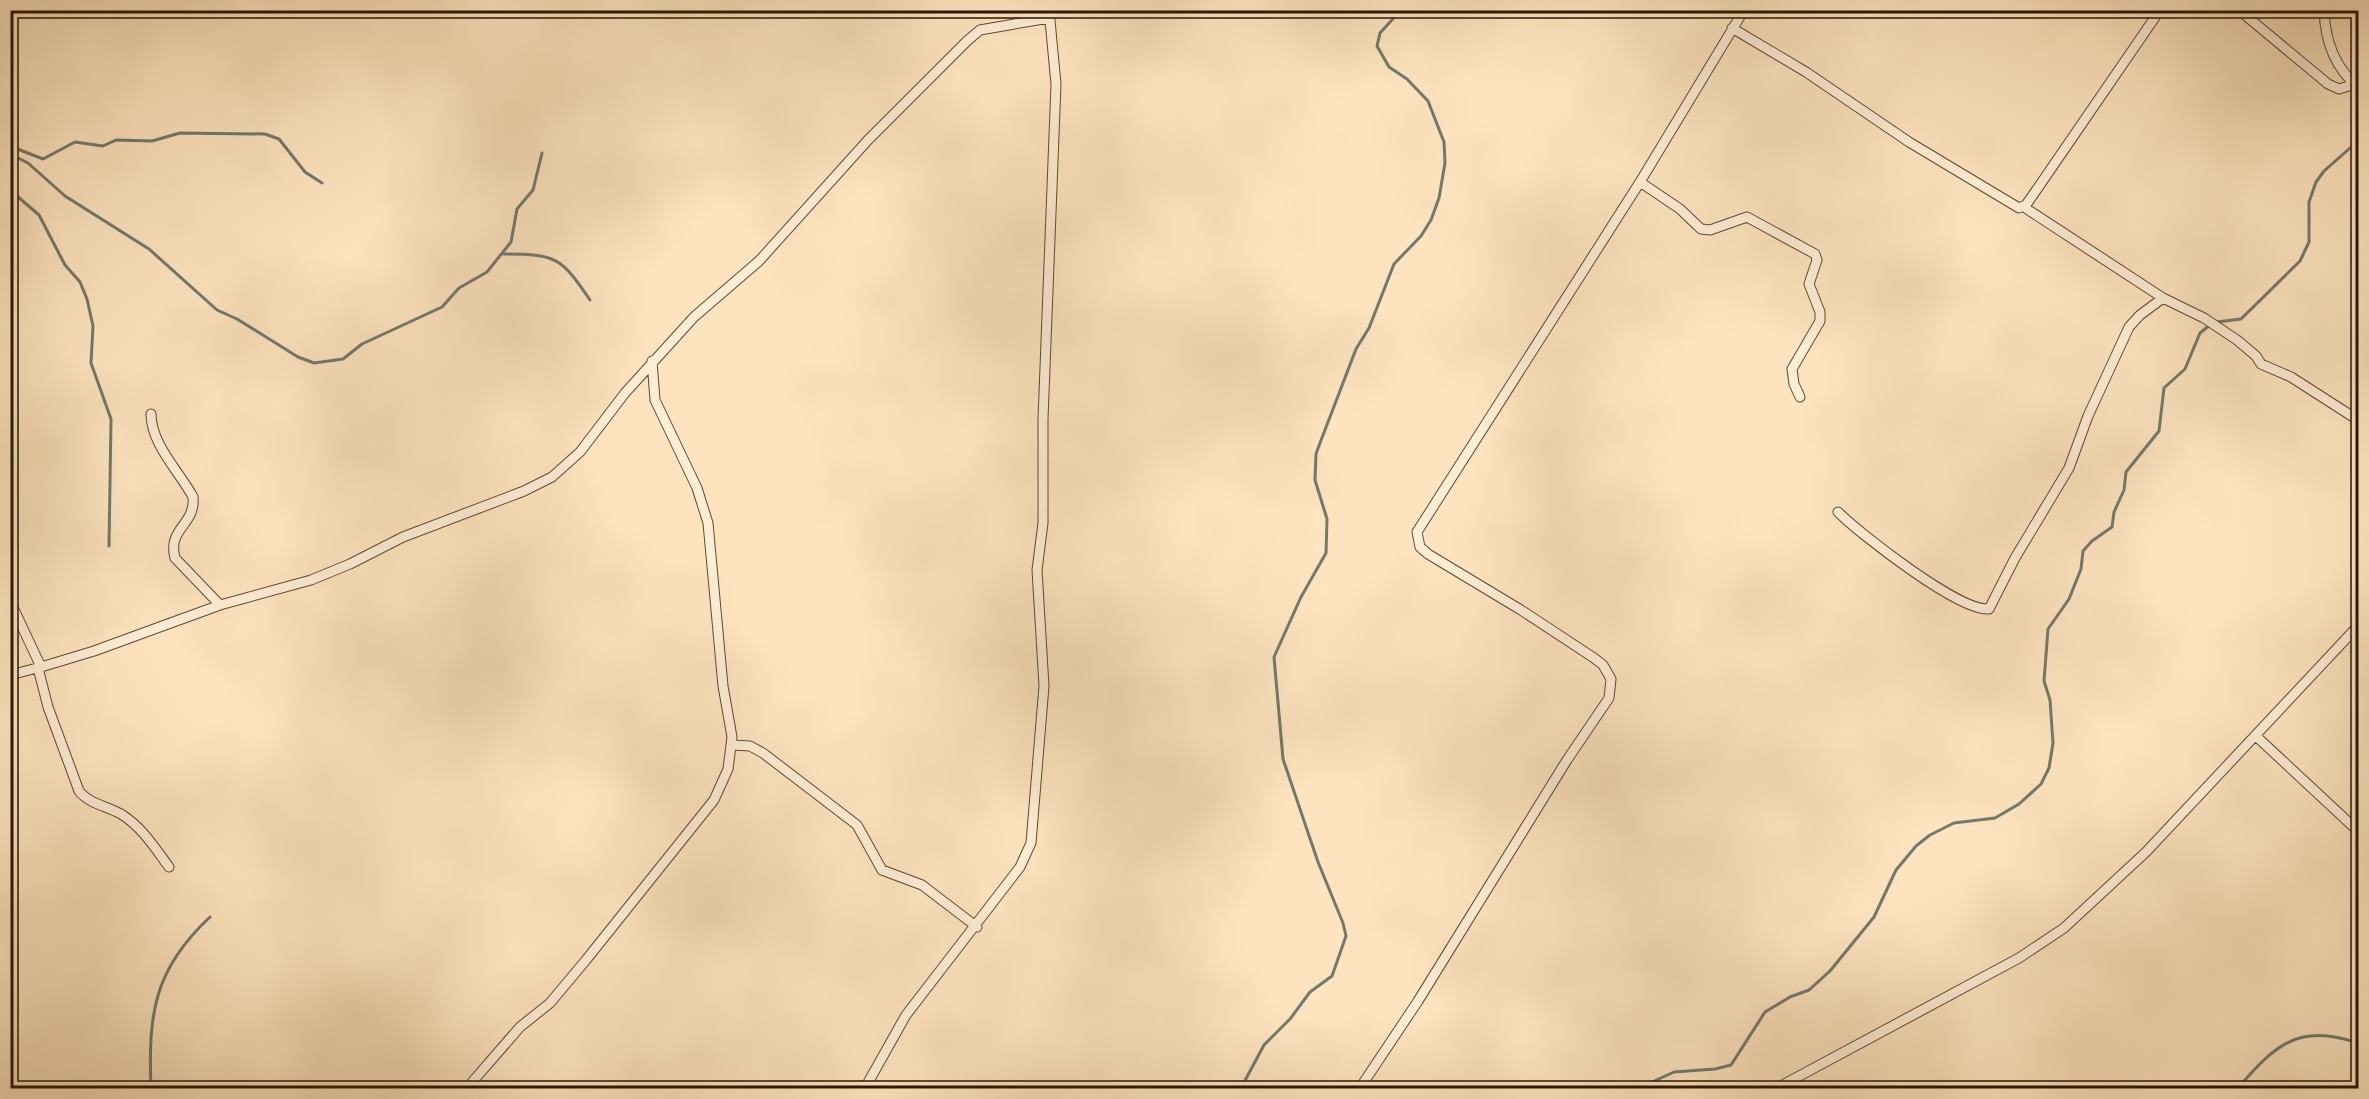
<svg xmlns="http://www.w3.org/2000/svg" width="2369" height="1099" viewBox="0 0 2369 1099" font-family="'IM FELL French Canon',serif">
	<rect width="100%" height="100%" fill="#fde4bf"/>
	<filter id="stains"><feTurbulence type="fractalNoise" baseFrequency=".00333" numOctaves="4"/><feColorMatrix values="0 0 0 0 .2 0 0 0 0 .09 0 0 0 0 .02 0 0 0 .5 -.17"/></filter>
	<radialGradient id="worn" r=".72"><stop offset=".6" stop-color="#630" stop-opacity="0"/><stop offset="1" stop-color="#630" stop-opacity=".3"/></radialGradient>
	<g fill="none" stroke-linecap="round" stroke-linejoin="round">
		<path stroke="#707a6e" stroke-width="3" d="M10 146 43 159 75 142 103 146 116 140 152 141 180 133 265 134 279 139 305 172 322 183
			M10 154 28 163 65 196 149 249 217 310 237 319 298 357 314 363 343 359 362 344 442 307 459 288 487 272 511 242 517 209 533 190 542 153
			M10 190 39 215 65 265 80 282 87 299 93 326 91 363 111 419 109 546
			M504 254C556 254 561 257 590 300
			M2217 322 2241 319 2300 261 2309 242V202L2316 182 2324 171 2358 141
			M151 1088C148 1014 154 969 210 917
			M1241 1088 1264 1045 1290 1019 1310 992 1332 976 1346 936 1343 923 1318 862 1283 759 1274 657 1301 597 1326 553 1327 519 1315 480 1316 454 1320 443 1356 349 1369 328 1394 264 1421 236 1431 220 1439 198 1445 163 1444 142 1428 101 1407 79 1389 67 1377 46 1380 33 1401 10
			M1639 1088 1674 1072 1715 1069 1731 1065 1765 1012 1790 997 1809 990 1830 971 1874 917 1896 870 1916 846 1930 835 1954 823 1995 818 2019 804 2041 784 2049 768 2053 743 2050 700 2044 681 2048 629 2069 599 2081 569 2083 551 2092 541 2112 527 2114 512 2124 490 2126 472 2159 431 2164 388 2185 369 2200 333 2210 325
			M2238 1088C2275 1045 2298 1023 2358 1043"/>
		<defs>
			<path id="minor" d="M2239 10 2328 84 2339 89 2355 84
				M2324 10C2325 40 2335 68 2358 87
				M1732 28 1806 72 1909 142 2019 208 2026 205 2035 192 2160 10
				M1640 182 1680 209 1701 229 1710 230 1747 217 1815 254 1817 260 1809 284 1820 312V321L1792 369 1794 384 1800 397
				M2026 205 2027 209 2163 298 2204 318 2237 340 2256 356 2261 364 2291 377 2358 420
				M151 414C151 444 179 471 193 497 196 525 167 528 175 558L220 605
				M1838 512C1860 534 1960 612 1989 609L2015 558 2069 468 2088 416 2129 327 2140 315 2163 298
				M10 601 41 667 94 651 220 605 311 580 350 564 403 537 524 491 552 477 580 452 625 393 694 317 759 261 868 140 967 41 980 30 1049 18
				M38 668 48 707 79 791C89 804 107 806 121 814 142 827 155 848 169 867
				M10 675 41 667
				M2257 737 2358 831
				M732 745 750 746 763 753 857 825 882 870 922 885 977 927
				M467 1088 520 1027 550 1003 586 960 714 800 728 769 732 737 723 686 708 523 697 488 655 400 652 361
				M865 1088 906 1015 1020 867 1031 843 1044 686 1037 570 1043 523V419L1056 84 1049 10
				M1360 1088 1418 1001 1567 760 1609 698 1611 679 1603 665 1594 658 1521 610 1428 554 1420 547 1417 532 1640 182 1744 10
				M1777 1088 2019 958 2064 928 2146 852 2358 626"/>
		</defs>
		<use href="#minor" stroke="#5d4930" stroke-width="11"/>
		<use href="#minor" stroke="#feedd5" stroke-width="9"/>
	</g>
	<rect width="2369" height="1099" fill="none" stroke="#fde4bf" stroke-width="36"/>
	<rect x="12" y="12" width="2345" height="1075" fill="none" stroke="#281500" stroke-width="3"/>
	<rect x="18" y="18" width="2333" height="1063" fill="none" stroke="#281500" stroke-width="1.5"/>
	<rect width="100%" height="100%" filter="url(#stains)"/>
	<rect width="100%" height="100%" fill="url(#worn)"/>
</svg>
